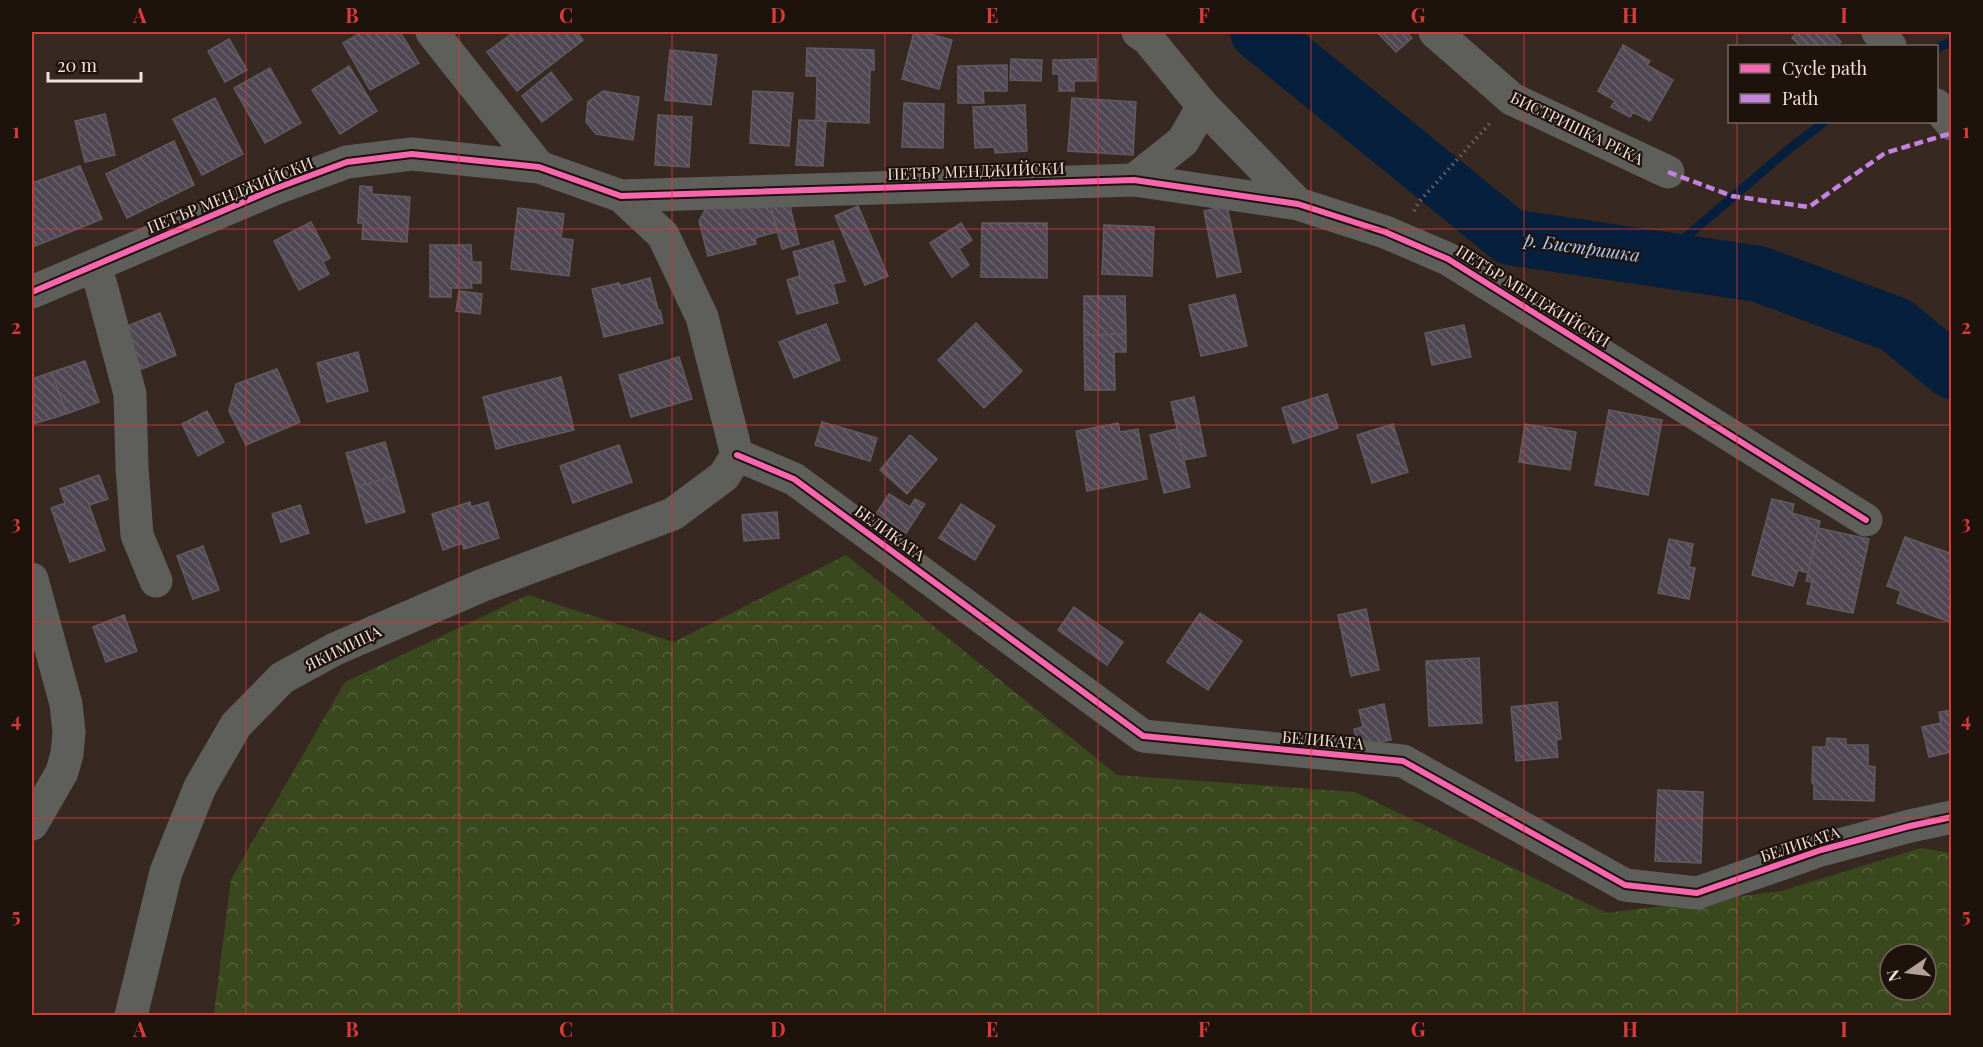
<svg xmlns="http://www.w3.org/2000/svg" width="1983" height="1047" viewBox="0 0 1983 1047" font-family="'Playfair Display',serif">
	<defs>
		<pattern id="forest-crowns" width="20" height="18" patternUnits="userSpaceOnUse" patternTransform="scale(1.5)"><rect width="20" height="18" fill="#3a481d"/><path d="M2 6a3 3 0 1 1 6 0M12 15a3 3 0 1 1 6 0" fill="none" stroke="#57623d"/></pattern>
		<pattern id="building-back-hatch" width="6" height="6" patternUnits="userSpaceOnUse" patternTransform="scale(1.5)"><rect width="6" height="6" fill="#4f4753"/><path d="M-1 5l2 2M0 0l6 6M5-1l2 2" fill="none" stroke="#69616b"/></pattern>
	</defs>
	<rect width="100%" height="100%" fill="#372822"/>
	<path fill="url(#forest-crowns)" fill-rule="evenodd" d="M846 555 1117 775 1355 792 1607 913 1781 891 1921 848 1951 853V1015L212 1016 214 1013 231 879 345 682 528 595 674 642ZM1890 954H1926V990H1890Z"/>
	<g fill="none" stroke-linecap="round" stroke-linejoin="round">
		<path stroke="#051f3d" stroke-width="9" d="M1936 49 1952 41
			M1660 259 1789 149 1824 122"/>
		<path stroke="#051f3d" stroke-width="56" d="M1258 32 1510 237 1759 274 1896 325 1952 371"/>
	</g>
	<path fill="url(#building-back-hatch)" stroke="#625b5e" stroke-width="1.5" d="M362 32H400L419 63 370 90 343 43Z
		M514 32H577L583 40 517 91 487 52Z
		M914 32H922L952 40 939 89 902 79Z
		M1377 32H1406L1412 38 1396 52Z
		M1798 32H1834L1833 33 1841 42 1836 46H1801L1792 38Z
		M229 39 247 70 225 82 208 51Z
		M1623 45 1650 61 1647 65 1673 80 1650 121 1633 112 1630 117 1611 107 1615 101 1598 91Z
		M807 48 874 50V70H870L869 123 816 121 817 76H806Z
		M670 50 717 55 711 105 665 100Z
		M1011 59 1042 60 1041 81 1010 80Z
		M1096 59V81H1074V91H1059V74H1053V60Z
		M1007 65V91H983L984 103H958V66Z
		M349 66 377 111 340 134 312 90Z
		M270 68 301 123 265 143 234 88Z
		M551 72 572 99 542 122 522 96Z
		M603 91 639 97 633 140 596 134 586 122 588 102Z
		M753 91 793 93 789 146 750 143Z
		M215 98 243 154 202 175 173 119Z
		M1072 98 1136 102 1133 155 1068 151Z
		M904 103 944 104 943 148 902 147Z
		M1025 105 1027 151 995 153 994 147 975 148 973 107Z
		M105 114 115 155 85 162 75 121Z
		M658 115 692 117 689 167 655 165Z
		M799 120 826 121 823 166 796 165Z
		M174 141 194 185 127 218 106 174Z
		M80 166 102 219 33 247 32 183Z
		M360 186 372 187V194L410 197 407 242 362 239 363 223H358Z
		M788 198 799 244 782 249 770 203Z
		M710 201 770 203 777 232 755 238 756 244 708 256 699 221Z
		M858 206 888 276 865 285 835 216Z
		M1227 206 1241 272 1217 277 1204 211Z
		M518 208 564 214 561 238 573 240 569 276 511 269Z
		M311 222 330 258 323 262 329 274 299 290 274 241Z
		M961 223 972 240 959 249 969 265 952 277 930 243Z
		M982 223H1047V278L981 277Z
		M1104 225 1154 227 1152 276 1102 274Z
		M833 241 845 281 833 284 838 303 797 314 787 280 800 276 793 252Z
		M430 245H471L472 262H481V283H471L472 288H451V297H430Z
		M650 278 658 310H660L663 323 604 337 592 289 619 283 620 286Z
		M459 291 482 294 480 314 456 311Z
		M1235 295 1247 346 1201 356 1189 305Z
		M1084 296H1125L1126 334 1084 335Z
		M160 313 176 355 137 371 120 329Z
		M976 323 1022 371 984 408 938 360Z
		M826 324 840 360 794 378 779 342Z
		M1464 325 1471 357 1432 365 1425 333Z
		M1126 334V352H1114L1115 390H1085L1084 335Z
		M358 352 368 391 327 402 317 363Z
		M679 357 692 399 631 417 619 375Z
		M85 361 99 402 66 414 52 372Z
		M277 369 300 422 246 445 229 411 236 384Z
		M52 372 66 414 33 424 32 419V379Z
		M561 377 574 430 496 449 483 397Z
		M1327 394 1338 428 1293 443 1282 408Z
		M1194 397 1206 456 1184 460 1171 402Z
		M1609 410 1662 420 1648 495 1595 485Z
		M207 411 224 442 198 456 182 424Z
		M822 422 877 438 870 461 815 445Z
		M1118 423 1120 432 1138 429 1147 479 1087 491 1076 431Z
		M1393 424 1408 472 1372 483 1357 435Z
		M1525 424 1576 432 1570 470 1519 462Z
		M1177 429 1190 487 1164 493 1150 435Z
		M910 435 937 459 907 494 880 470Z
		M385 442 395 476 356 487 346 453Z
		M619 445 632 482 573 503 560 466Z
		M99 475 108 499 89 505 105 550 70 562 51 508 65 503 60 489Z
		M395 476 405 512 366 523 356 487Z
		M889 494 910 507 915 499 925 504 906 533 876 514Z
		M1772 499 1794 504 1792 513 1820 521 1808 573 1798 570 1793 586 1752 575Z
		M470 502 471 507 488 502 499 538 464 549 462 543 443 550 432 514Z
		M961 504 995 526 975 560 939 538Z
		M300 505 309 533 281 542 272 514Z
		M777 512 779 538 744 541 742 515Z
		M1818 528 1869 539 1853 613 1807 604 1812 582 1806 581Z
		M1905 537 1952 554 1950 622 1897 603 1901 591 1887 586Z
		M1669 539 1693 544 1689 567 1695 568 1689 599 1658 593Z
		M203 546 219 590 193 599 177 556Z
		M1074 607 1123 642 1107 665 1058 630Z
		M1366 609 1379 670 1351 676 1338 615Z
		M1200 613 1242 641 1208 690 1167 662Z
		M124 615 137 651 106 662 93 627Z
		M1479 658 1482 723 1429 726 1426 661Z
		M1557 702 1561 739 1556 740 1558 757 1516 761 1511 707Z
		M1384 704 1391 740 1375 743 1357 740 1354 729 1363 727 1359 710Z
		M1952 710V752L1929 757 1922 727 1941 723 1939 712Z
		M1827 738 1846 739V745H1868V766L1875 767 1874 801 1814 799V783H1812L1813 747H1826Z
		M1658 790 1703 792 1701 863 1655 861Z"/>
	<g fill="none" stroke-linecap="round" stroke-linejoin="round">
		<path stroke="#6b6863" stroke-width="4" stroke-dasharray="1.5 4.5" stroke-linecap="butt" d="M1414 211 1419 202 1491 122"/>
		<path stroke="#5e5e5a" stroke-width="33" d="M432 32 539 167
			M1138 32 1148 39 1203 106 1298 204
			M1435 32 1512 99 1668 172
			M1878 32 1890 46
			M1936 105 1952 124
			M1134 180 1183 141 1203 106
			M621 196 663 235 702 317 737 455
			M94 266 101 285 130 394 132 467 137 535 156 581
			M32 292 274 189 347 162 412 154 539 167 621 196 1134 180 1298 204 1385 232 1448 259 1866 520
			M737 455 794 479 1143 736 1403 761 1625 885 1697 893 1821 850 1910 826 1952 817
			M32 579 66 704 69 732 67 754 62 772 32 824
			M131 1016 166 872 200 787 236 725 282 678 335 649 483 585 673 514 724 476 737 455"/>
		<path stroke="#c483df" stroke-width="4.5" stroke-dasharray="9 4.5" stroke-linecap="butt" d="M1668 172 1732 196 1809 207 1885 153 1952 133"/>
		<defs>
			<path id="cycleway" d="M32 292 274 189 347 162 412 154 539 167 621 196 1134 180 1298 204 1385 232 1448 259 1866 520
				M737 455 794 479 1143 736 1403 761 1625 885 1697 893 1821 850 1910 826 1952 817"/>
		</defs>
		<use href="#cycleway" stroke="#1e120d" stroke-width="10"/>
		<use href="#cycleway" stroke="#f766af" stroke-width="6"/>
	</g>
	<path fill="none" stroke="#d93a3a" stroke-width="1.5" stroke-opacity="0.55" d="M246 32V1016M459 32V1016M672 32V1016M885 32V1016M1098 32V1016M1311 32V1016M1524 32V1016M1737 32V46M1737 122V1016M32 229H1952M32 425H1952M32 622H1952M32 818H1952"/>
	<g text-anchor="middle" stroke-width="4.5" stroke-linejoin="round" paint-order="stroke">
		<g font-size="16" fill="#f4e1d9" stroke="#1e120d">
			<text transform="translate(1577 128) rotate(26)" y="6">БИСТРИШКА РЕКА</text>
			<text transform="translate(976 171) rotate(-2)" y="6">ПЕТЪР МЕНДЖИЙСКИ</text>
			<text transform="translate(230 195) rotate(-22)" y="6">ПЕТЪР МЕНДЖИЙСКИ</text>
			<text transform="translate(1533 296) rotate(32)" y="6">ПЕТЪР МЕНДЖИЙСКИ</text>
			<text transform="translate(890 533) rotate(36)" y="6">БЕЛИКАТА</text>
			<text transform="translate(343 648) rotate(-26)" y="6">ЯКИМИЦА</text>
			<text transform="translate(1323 740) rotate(5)" y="6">БЕЛИКАТА</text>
			<text transform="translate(1800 844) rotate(-18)" y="6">БЕЛИКАТА</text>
		</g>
		<g font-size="18" font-style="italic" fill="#abc9ef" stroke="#1e120d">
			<text transform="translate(1582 248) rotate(8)" y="6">р. Бистришка</text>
		</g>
	</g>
	<rect width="1983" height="1047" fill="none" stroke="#1e120d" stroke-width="66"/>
	<rect x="1728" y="45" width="210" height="78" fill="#1e120d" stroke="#74655f" stroke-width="1.5"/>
	<rect x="1740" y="64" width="30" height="9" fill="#f766af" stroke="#74655f" stroke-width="1.5"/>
	<text x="1782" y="75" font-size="18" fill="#f4e1d9">Cycle path</text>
	<rect x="1740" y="94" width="30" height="9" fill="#c483df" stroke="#74655f" stroke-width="1.5"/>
	<text x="1782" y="105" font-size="18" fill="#f4e1d9">Path</text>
	<g transform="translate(1908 972) rotate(256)"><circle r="28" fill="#1e120d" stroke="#74655f" stroke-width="1.5"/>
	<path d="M0-4.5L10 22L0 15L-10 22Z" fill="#b2a099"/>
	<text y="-9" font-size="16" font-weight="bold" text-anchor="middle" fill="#f4e1d9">N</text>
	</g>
	<path d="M48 72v9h93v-9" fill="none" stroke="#f4e1d9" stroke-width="3"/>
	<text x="57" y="72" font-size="18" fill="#f4e1d9" stroke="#1e120d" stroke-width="4.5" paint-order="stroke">20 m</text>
	<rect x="33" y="33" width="1917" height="981" fill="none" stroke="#d93a3a" stroke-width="2"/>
	<g font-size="20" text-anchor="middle" font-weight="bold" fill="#d93a3a">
		<text x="140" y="23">A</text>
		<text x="352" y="23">B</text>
		<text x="566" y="23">C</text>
		<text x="778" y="23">D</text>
		<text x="992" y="23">E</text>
		<text x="1204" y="23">F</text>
		<text x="1418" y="23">G</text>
		<text x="1630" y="23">H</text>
		<text x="1844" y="23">I</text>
		<text x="16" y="138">1</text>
		<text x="1966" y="138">1</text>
		<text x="16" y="334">2</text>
		<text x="1966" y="334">2</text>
		<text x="16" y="530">3</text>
		<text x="1966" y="530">3</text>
		<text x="16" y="727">4</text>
		<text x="1966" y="727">4</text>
		<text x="16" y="923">5</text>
		<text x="1966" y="923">5</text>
		<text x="140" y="1037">A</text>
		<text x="352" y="1037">B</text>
		<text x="566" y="1037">C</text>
		<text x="778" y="1037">D</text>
		<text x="992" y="1037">E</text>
		<text x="1204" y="1037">F</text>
		<text x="1418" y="1037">G</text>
		<text x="1630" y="1037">H</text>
		<text x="1844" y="1037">I</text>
	</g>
</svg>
